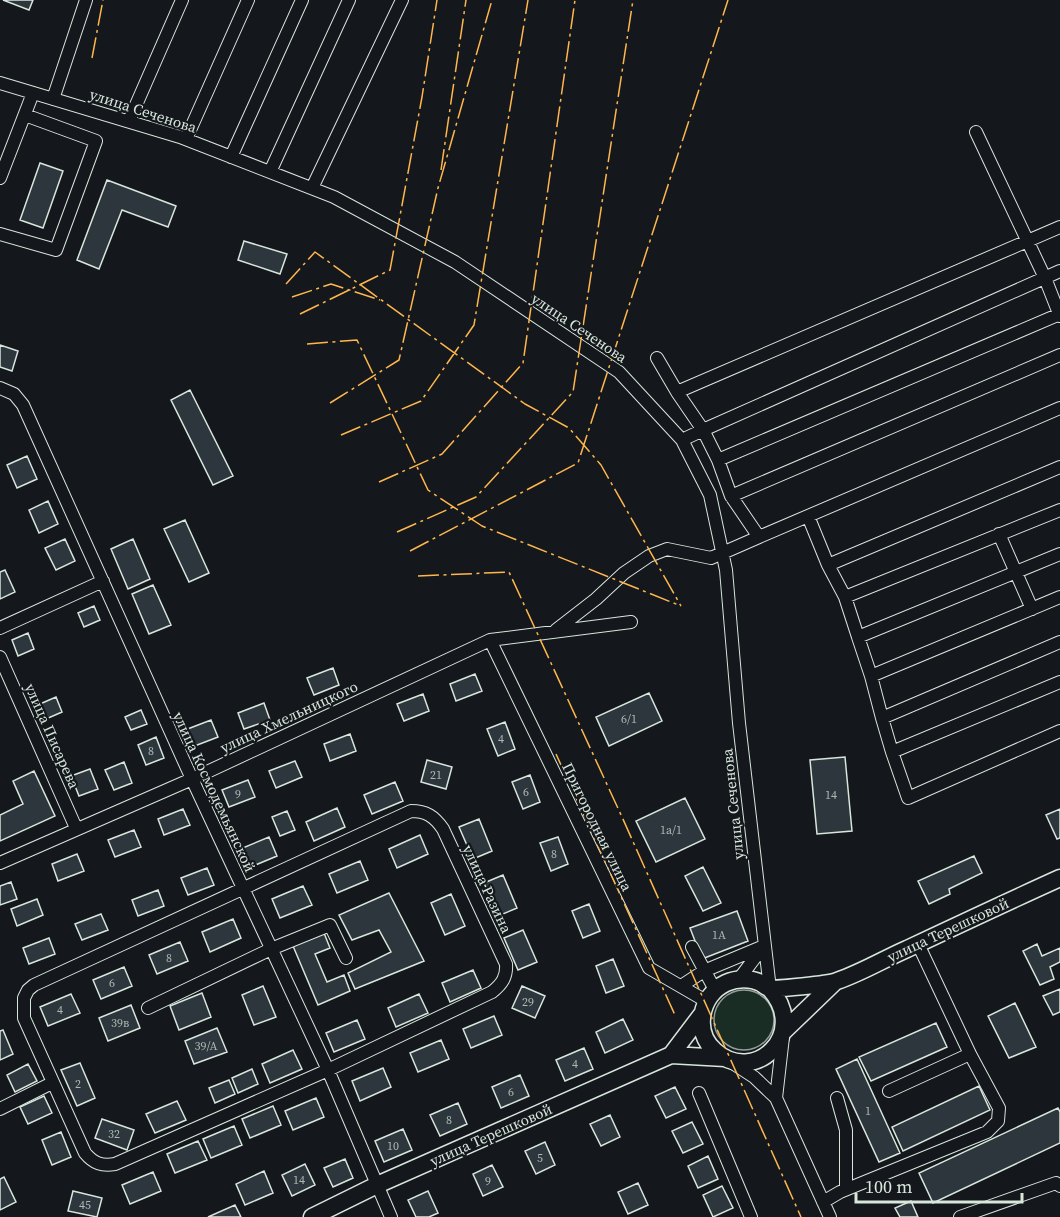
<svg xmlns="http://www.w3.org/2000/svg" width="1060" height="1217" viewBox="0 0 1060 1217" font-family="'Source Serif 4',serif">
	<rect width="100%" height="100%" fill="#14181c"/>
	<path fill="#1a2d24" stroke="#939e99" stroke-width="1.5" d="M714 1020a30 30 0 1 1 60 0a30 30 0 1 1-60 0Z"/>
	<path fill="#2c363c" stroke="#d8e6dc" stroke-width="1.5" d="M3 0H33L29 10Z
		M40 163 63 171 43 228 20 220Z
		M107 180 176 206 168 227 122 210 99 269 77 260Z
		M244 241 287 254 280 274 238 260Z
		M0 345 18 351 12 371 0 367Z
		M190 390 233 476 213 485 171 400Z
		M27 456 37 479 17 488 7 465Z
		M48 501 58 524 39 533 29 510Z
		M185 520 209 573 189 582 164 529Z
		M65 539 75 561 56 570 45 548Z
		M133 539 150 579 128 589 111 549Z
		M5 570 15 592 0 599V572Z
		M153 585 171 625 149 634 132 594Z
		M94 606 100 620 84 627 78 613Z
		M28 633 34 649 18 656 12 640Z
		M333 668 339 685 314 695 307 678Z
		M475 674 482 691 456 701 450 684Z
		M649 693 662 721 609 746 596 717Z
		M423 694 429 711 404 721 397 704Z
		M56 697 62 712 46 719 40 704Z
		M264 703 270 720 244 729 238 713Z
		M141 710 147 724 131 730 125 717Z
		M211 720 218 737 192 747 185 730Z
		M505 722 515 749 498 756 487 729Z
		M350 734 356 751 330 761 324 744Z
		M156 737 164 758 146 765 138 745Z
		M845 757 852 831 817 834 810 760Z
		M427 760 452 767 446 789 421 782Z
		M295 761 302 777 276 788 269 771Z
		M124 762 132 783 114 790 105 770Z
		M90 769 98 789 79 796 71 776Z
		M34 771 55 816 0 841V815L23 804 13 781Z
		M530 775 540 802 523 809 512 782Z
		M248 780 255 797 229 807 222 790Z
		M395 782 403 801 372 814 364 795Z
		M685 798 705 839 656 862 636 821Z
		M337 808 345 827 314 841 306 822Z
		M183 809 190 825 164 835 158 819Z
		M1060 809V838L1057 839 1046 815Z
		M287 811 295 830 280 836 272 817Z
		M479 819 492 851 473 859 459 827Z
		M134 830 141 847 115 857 108 840Z
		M420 835 428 854 397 868 389 849Z
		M269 837 277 856 246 869 238 850Z
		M558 837 568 864 551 871 540 843Z
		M77 854 84 871 58 881 52 864Z
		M974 856 982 873 949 889 950 894 929 904 918 881Z
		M360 861 368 880 337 893 329 874Z
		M703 867 721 903 703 911 685 876Z
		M207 868 214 885 188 895 181 878Z
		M503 875 517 908 498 916 484 883Z
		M11 882 17 899 0 905V886Z
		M303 886 312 905 280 918 272 899Z
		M158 890 164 906 138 916 132 900Z
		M389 893 424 961 355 989 348 973 391 952 379 930 352 940 339 915Z
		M451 894 465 926 445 935 431 903Z
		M37 899 43 915 17 926 11 909Z
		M589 904 600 931 583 938 572 911Z
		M737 911 748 941 702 959 690 928Z
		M101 914 108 930 82 940 75 924Z
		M233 919 241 938 210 952 202 932Z
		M523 930 537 962 518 970 504 938Z
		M324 933 330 948 315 954 327 982 344 975 350 991 318 1005 293 946Z
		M49 938 55 954 29 964 23 948Z
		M180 942 188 961 157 974 149 955Z
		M1037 944 1042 956 1060 948V962L1050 967 1054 979 1040 985 1023 951Z
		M613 959 624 986 606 993 596 966Z
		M124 967 132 986 101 999 93 980Z
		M473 970 481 988 450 1002 442 983Z
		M263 986 276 1017 254 1025 242 995Z
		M522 986 545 996 535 1018 512 1008Z
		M1060 989V1012L1053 1015 1043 996Z
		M202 993 211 1017 179 1030 170 1006Z
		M71 994 80 1013 48 1026 40 1007Z
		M419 994 428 1013 396 1027 388 1008Z
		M1015 1003 1036 1047 1009 1058 988 1016Z
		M131 1005 140 1028 108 1041 99 1018Z
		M494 1016 502 1035 471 1048 463 1029Z
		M623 1019 633 1040 605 1053 596 1032Z
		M357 1020 365 1039 334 1052 326 1033Z
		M936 1023 947 1047 871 1081 859 1057Z
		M217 1028 227 1052 194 1064 185 1041Z
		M3 1030 13 1054 0 1060V1031Z
		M441 1040 449 1059 418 1072 410 1053Z
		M584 1048 593 1069 565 1081 556 1060Z
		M293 1050 302 1069 270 1083 262 1064Z
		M857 1059 900 1153 879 1162 836 1069Z
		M80 1063 95 1098 77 1106 61 1070Z
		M28 1064 37 1081 15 1092 7 1075Z
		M383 1068 391 1087 360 1101 352 1081Z
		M252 1069 258 1084 238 1093 232 1078Z
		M520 1075 529 1096 501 1108 492 1087Z
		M229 1080 235 1094 215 1103 209 1088Z
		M979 1086 990 1110 903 1151 892 1127Z
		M675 1087 686 1109 666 1118 655 1096Z
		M44 1096 52 1113 28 1124 20 1107Z
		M316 1098 324 1117 293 1130 285 1111Z
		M177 1101 186 1120 155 1133 146 1114Z
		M458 1103 467 1124 440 1136 430 1115Z
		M273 1106 281 1125 250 1138 242 1119Z
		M1058 1108 1060 1112V1143L933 1203 919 1173Z
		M610 1115 620 1137 601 1146 590 1124Z
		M102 1119 134 1130 127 1150 95 1138Z
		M692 1122 703 1144 683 1153 672 1131Z
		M234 1126 242 1145 211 1158 203 1139Z
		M403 1129 412 1150 384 1162 375 1141Z
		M61 1132 71 1157 52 1165 42 1140Z
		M198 1141 207 1160 175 1173 167 1154Z
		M545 1142 555 1165 536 1174 525 1151Z
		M708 1156 718 1179 698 1188 688 1166Z
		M345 1159 353 1178 333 1187 324 1168Z
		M305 1164 315 1185 292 1196 282 1175Z
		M492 1165 503 1187 483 1196 473 1174Z
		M264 1171 273 1193 245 1205 236 1184Z
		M153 1172 161 1191 130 1204 122 1185Z
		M4 1177 16 1202 0 1210V1179Z
		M638 1183 648 1205 628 1214 618 1192Z
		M722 1186 733 1208 713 1217 703 1195Z
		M73 1191 102 1198 97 1217 68 1211Z
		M428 1191 438 1213 429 1217H416L408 1200Z
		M911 1201 918 1217H900L895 1208Z
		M235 1205 241 1217H208Z"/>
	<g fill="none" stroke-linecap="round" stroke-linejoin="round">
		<defs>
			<path id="minor" d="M0 83 180 137 334 197 455 262 619 372 682 440 710 495 726 570 739 723 770 989
				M53 99 86 0
				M129 121 182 0
				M976 132 1045 278 1060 316
				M186 139 248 0
				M231 157 302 0
				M270 172 349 0
				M0 178 33 93
				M312 188 402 0
				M0 234 56 250 96 141 25 115
				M657 358 677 392 1060 227
				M0 388 14 394 23 405 192 779 328 1070 391 1217
				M677 392 703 430 1060 271
				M682 440 703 430 718 460 1060 314
				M718 460 731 496 1060 355
				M731 496 759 537 1060 408
				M808 516 828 565 1060 467
				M999 534 1032 609
				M828 565 845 597 1060 510
				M845 597 858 637 1060 554
				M0 628 103 581
				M556 630 596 599 624 573 649 556 667 549 711 558 759 537
				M858 637 871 676 1060 597
				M490 640 649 968 706 1001
				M0 657 76 828
				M871 676 882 718 1060 642
				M882 718 892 752 1060 682
				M892 752 908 798 1060 731
				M411 811C426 811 434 816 443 829L506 964C507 977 502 984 492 992L328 1070 115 1164C102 1166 94 1164 85 1153L24 1018V998L28 990 34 985Z
				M0 863 192 779 490 640 631 622
				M692 947 715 990
				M739 979 763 947
				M681 986 704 971 764 946
				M148 1008 271 949 330 925 346 958
				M731 1062 754 1077 776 1098 830 1217
				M889 1091 970 1054 918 944
				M699 1093 751 1217
				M776 1098 783 1037
				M837 1098 846 1130V1189
				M0 1109 52 1083
				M823 1202 840 1192 987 1132 998 1121 999 1108 970 1054
				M960 1217 1056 1183 1060 1186"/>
			<path id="major" d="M770 989C810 1034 754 1086 715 1051 693 1032 700 995 726 983 737 978 751 978 761 983 764 985 766 987 769 988 774 990 830 984 837 981 861 973 884 959 907 949 958 925 1009 901 1060 878
				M783 1032 835 982
				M671 1055 702 1014
				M312 1217 377 1185 671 1055 725 1058"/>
		</defs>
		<use href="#minor" stroke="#d8e6dc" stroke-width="14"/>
		<use href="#major" stroke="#d8e6dc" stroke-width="19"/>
		<use href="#minor" stroke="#14181c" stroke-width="12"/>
		<use href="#major" stroke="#14181c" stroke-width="16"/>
		<path stroke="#ffb74d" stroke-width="1.5" stroke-dasharray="21 4.5 3 4.5" stroke-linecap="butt" d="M92 58 103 0
			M441 170 466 0
			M286 284 315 252 525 404 569 428 601 465 681 606
			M292 297 331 284 380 300
			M300 314 390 270 422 97 437 0
			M307 344 357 340 428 490 482 526 681 606
			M330 403 399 360 438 188 492 0
			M341 435 421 401 474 325 528 0
			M379 482 442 454 523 363 575 0
			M397 532 476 497 573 392 633 0
			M410 551 578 463 728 0
			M418 576 509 572 622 817 801 1217
			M556 754 675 1015"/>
	</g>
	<g text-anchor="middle" stroke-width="4.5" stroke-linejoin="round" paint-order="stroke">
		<g font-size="12" fill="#adbab4">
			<text x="629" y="723">6/1</text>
			<text x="501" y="743">4</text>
			<text x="151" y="755">8</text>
			<text x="436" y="779">21</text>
			<text x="526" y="796">6</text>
			<text x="238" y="798">9</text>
			<text x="831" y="799">14</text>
			<text x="671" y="834">1а/1</text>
			<text x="554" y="858">8</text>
			<text x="719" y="939">1А</text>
			<text x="169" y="962">8</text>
			<text x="112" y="987">6</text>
			<text x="528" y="1006">29</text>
			<text x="60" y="1014">4</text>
			<text x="120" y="1027">39в</text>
			<text x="206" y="1050">39/А</text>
			<text x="575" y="1068">4</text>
			<text x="78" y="1088">2</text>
			<text x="511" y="1096">6</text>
			<text x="868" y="1115">1</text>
			<text x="449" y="1124">8</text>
			<text x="114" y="1138">32</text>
			<text x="393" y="1150">10</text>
			<text x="540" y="1162">5</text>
			<text x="299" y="1184">14</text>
			<text x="488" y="1185">9</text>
			<text x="85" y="1209">45</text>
		</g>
		<g font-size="15" fill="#d8e6dc" stroke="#14181c">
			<text transform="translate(143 111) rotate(18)" y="5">улица Сеченова</text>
			<text transform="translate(579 328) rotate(34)" y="5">улица Сеченова</text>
			<text transform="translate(289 717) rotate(-25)" y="5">улица Хмельницкого</text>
			<text transform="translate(52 736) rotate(66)" y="5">улица Писарева</text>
			<text transform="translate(214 792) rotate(65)" y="5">улица Космодемьянской</text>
			<text transform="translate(733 804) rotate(-96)" y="5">улица Сеченова</text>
			<text transform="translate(597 827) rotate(64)" y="5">Пригородная улица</text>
			<text transform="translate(487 889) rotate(65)" y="5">улица Разина</text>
			<text transform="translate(948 930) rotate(-25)" y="5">улица Терешковой</text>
			<text transform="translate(491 1135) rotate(-24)" y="5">улица Терешковой</text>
		</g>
	</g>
	<path d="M856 1193v9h166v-9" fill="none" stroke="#d8e6dc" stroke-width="3"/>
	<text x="865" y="1193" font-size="18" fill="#d8e6dc" stroke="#14181c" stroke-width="4.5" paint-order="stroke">100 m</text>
</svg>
